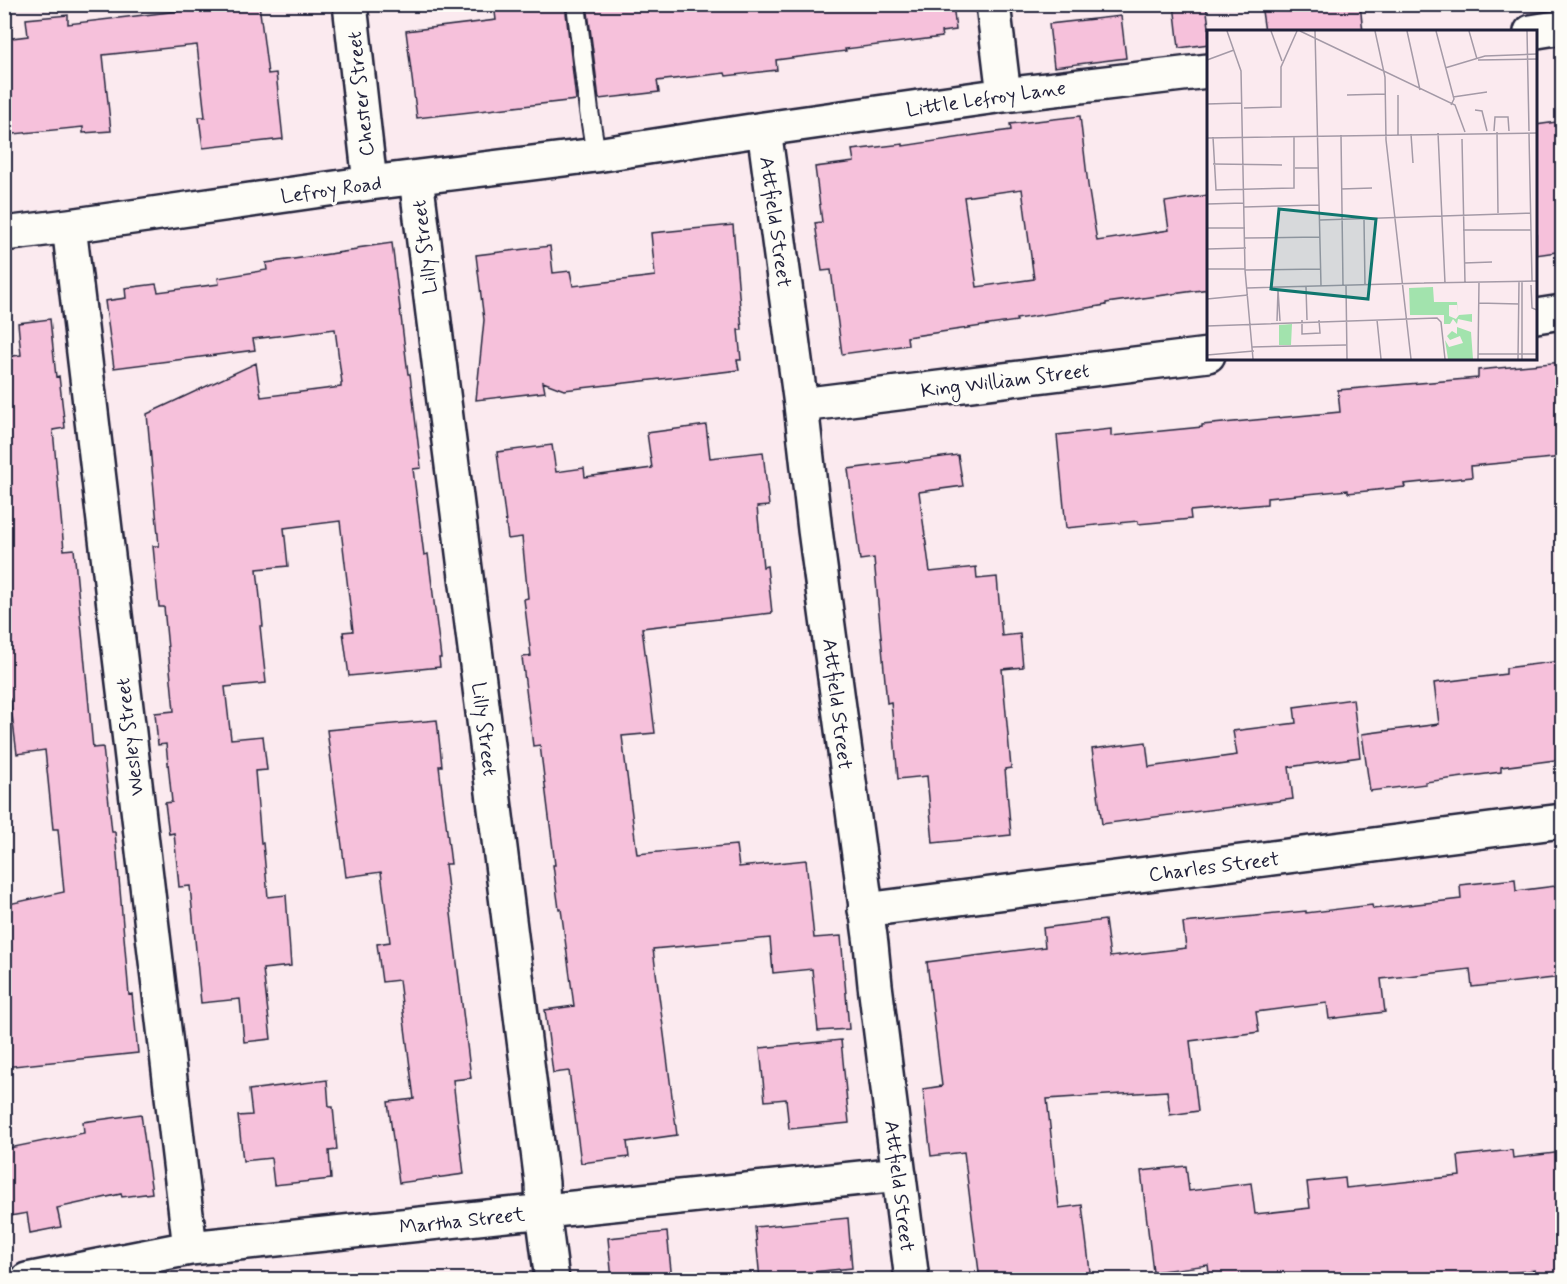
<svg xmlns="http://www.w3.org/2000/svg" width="1567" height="1284" viewBox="0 0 1567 1284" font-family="Mynerve,sans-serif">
	<rect width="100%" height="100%" fill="#fbeaef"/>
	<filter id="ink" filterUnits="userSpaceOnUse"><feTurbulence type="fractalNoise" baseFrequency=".0167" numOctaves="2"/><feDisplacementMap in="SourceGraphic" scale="12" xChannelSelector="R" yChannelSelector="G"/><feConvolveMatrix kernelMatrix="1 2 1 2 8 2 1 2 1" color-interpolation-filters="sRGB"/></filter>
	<g filter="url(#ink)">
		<path fill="#f6c1db" stroke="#22223b" stroke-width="1.5" fill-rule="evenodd" d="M177 4H259L268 74 276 73 283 139 203 148 199 117H205L197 45 103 55 111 131 83 133V127L4 135V39L28 36 26 19 68 15V24L178 11Z
			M494 4H565L576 100 417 118 406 31 496 20Z
			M587 4H953L956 30 941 32 942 37 845 49 846 51 776 60 777 70 726 76 725 73 657 81 659 92 599 99Z
			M1174 4H1206L1209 27V44L1179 48Z
			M1261 4H1360L1363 32H1265Z
			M1121 16 1126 58 1054 67 1049 24Z
			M1080 116 1088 185 1097 241 1169 230 1165 202 1209 195V289L1106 303V305L1016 319 1017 321 907 337 908 345 842 354 831 270 822 271 815 223 822 222 815 167 854 162 852 150 903 144V146L982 134 1011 130 1010 124ZM1022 189 1034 279 977 287 964 197Z
			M1563 121V251L1536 255V125Z
			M733 225 742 330H738L741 360H737L739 370 564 390 543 382 545 392 476 400 484 320 476 255 550 246 553 273 570 271 573 286 655 276 651 233Z
			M392 243 408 374H410L421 468 413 469 424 555 428 554 441 658H439L440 667 349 676 343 632 353 631 340 521 284 528 288 566 257 569 263 626H260L266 683 225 687 231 739 263 736 267 770 255 771 261 843H263L268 897 286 895 291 966 263 969 271 1039 244 1042 240 999 201 1003 190 886 179 887 174 833 169 834 165 803 172 802 166 744 158 745 155 713 174 711 164 607H159L153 546H159L147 414 256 363 261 397 341 387V383H342L335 329 253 339 255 350 114 368 105 301 126 298 125 288 156 284 158 292 219 284 218 278 267 270 266 263 357 250V248Z
			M50 319 56 377 59 376 65 428 53 430 64 550 74 549 93 748 103 747 112 832H115L129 995 132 994 138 1053 4 1067V905L64 892 58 829H53L45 750 17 754 10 699H4V357L21 355 18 323Z
			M1563 362V457L1471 466 1472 477 1404 484 1405 487 1348 493V490L1267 498V504L1190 511 1191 519 1138 524V521L1066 528 1057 435 1111 429V436L1202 427V425L1340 412 1338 390 1478 378V370Z
			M706 425 710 458 763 452 769 506 757 507 763 567 767 566 772 613 642 628 655 733 622 736 637 854 736 845 739 867 806 860 814 938 841 936 849 1029 818 1031 812 969 773 973 770 938 653 949 677 1135 627 1142 629 1157 581 1163 569 1071 553 1073 545 1010 574 1006 561 909H559L553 865H555L540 745 533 746 522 657 531 656 524 599 528 598 522 537 508 539 497 452 552 445 556 472 584 468 585 477 652 468 647 433Z
			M958 455 963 486 919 492 930 572 976 567 977 579 997 577 1002 636 1020 634 1023 667 1002 669 1011 768 1005 769 1011 835 933 843 927 776 898 779 891 702 887 703 874 558 860 560 848 469Z
			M1561 661 1563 675V759L1501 767V772L1425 782 1426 784 1370 791 1362 734 1439 724 1434 683 1506 674V668Z
			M1353 699 1360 757 1289 767 1293 799 1102 824 1092 749 1146 742 1149 767 1237 755 1233 731 1296 723 1294 707Z
			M437 720 442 766H439L451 864H445L471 1078 453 1080 464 1174 399 1183 388 1102 414 1099 399 980 382 982 377 944 390 942 381 872 346 877 327 730Z
			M1515 879 1516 891 1563 885V977L1472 987 1470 969 1381 979 1385 1012 1329 1019 1327 1003 1256 1012 1259 1032 1190 1041 1198 1111 1170 1115 1167 1091 1047 1099 1059 1208 1082 1205 1091 1280H980L964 1152 931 1156 923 1089 942 1086 927 962 1045 947 1043 928 1105 920 1110 957 1186 948 1183 923 1306 911V913L1372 905 1373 909 1461 899 1460 885Z
			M841 1040 849 1123 789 1129 786 1099 765 1101 760 1048Z
			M327 1080 329 1107H333L337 1150 329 1151 331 1179 274 1185 271 1158 243 1161 238 1116 252 1115 249 1090Z
			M141 1114 152 1193 122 1197 121 1194 57 1208 61 1227 30 1233 27 1213 4 1217V1149L84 1133 83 1122Z
			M1512 1150 1513 1158 1563 1152V1276L1536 1279 1535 1270 1445 1280H1210L1208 1265 1153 1272 1141 1171 1186 1166 1189 1191 1251 1183 1255 1214 1310 1208 1307 1182 1345 1178 1346 1188 1460 1176 1458 1156Z
			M848 1218 852 1268 792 1274 793 1280H760L755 1227Z
			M667 1232 672 1280H612L608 1238Z"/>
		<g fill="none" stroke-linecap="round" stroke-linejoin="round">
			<defs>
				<path id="lane" d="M576 4 589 111 596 155"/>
				<path id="street" d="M350 4 370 183
					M993 4 1004 95
					M1531 32 1562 27
					M764 129 801 405 815 530 871 944 875 985 912 1280
					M416 178 542 1183 543 1211 552 1280
					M69 226 190 1248
					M4 234 69 226 370 183 596 155 764 129 1004 95 1208 71
					M1536 316 1562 312
					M801 405 1208 355
					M865 910 1562 821
					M27 1280 190 1248 899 1174"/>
			</defs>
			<use href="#lane" stroke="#22223b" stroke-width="22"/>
			<use href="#street" stroke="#22223b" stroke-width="38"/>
			<use href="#lane" stroke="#fdfcf7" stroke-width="18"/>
			<use href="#street" stroke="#fdfcf7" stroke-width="33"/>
		</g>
	</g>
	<g text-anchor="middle" stroke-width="6" stroke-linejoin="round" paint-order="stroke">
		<g font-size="20" fill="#22223b" stroke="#fdfcf7">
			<text transform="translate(360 94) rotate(-96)" y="7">Chester Street</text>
			<text transform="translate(986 98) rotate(-8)" y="7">Little Lefroy Lane</text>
			<text transform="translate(331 189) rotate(-8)" y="7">Lefroy Road</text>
			<text transform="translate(776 222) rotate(82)" y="7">Attfield Street</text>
			<text transform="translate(424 247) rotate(-97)" y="7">Lilly Street</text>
			<text transform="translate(1005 380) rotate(-7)" y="7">King William Street</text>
			<text transform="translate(838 704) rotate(83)" y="7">Attfield Street</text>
			<text transform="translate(485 729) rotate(83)" y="7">Lilly Street</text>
			<text transform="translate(129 737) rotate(-97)" y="7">Wesley Street</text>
			<text transform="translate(1214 866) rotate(-7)" y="7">Charles Street</text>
			<text transform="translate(900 1186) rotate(83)" y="7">Attfield Street</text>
			<text transform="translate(462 1220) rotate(-6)" y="7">Martha Street</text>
		</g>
	</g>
	<g transform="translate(1207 30)">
		<rect width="330" height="330" fill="#fbeaef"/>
		<path d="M226 257 227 272H250L251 284 250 275H242V286L249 289 252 285 265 284V292L251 289 250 294 246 289 243 294H237V285H203L202 258ZM85 294 84 315H72V295ZM250 297 264 302 266 329H241L238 310 242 317 256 313 253 306 243 310 240 306 245 301 250 304Z" fill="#a2e3ad"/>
		<path fill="none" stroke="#a49aa7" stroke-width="1.5" d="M20 1 34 41 38 240 46 329M64 1 75 31M93 1 248 75 258 102M108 1 114 256M168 1 178 47 179 110 204 329M200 1 213 60M229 1 247 69 244 75M262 1 270 29M320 1 322 101M0 30 27 20M271 30 330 29M238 38 278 26 330 24M140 65 179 64M246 67 280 62M0 74 35 73M37 78 74 77V37L90 1M268 80 275 81 280 101M287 101 288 87H301L302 101M290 102 291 183M231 103 238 253M204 104 206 133M322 104 325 251M134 105 136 255M191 105V65M6 107 9 160 87 158V107M0 108 330 103M255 109 258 253M6 134 75 135M88 138H112M134 159 165 158M0 174 37 173M37 177 112 175M113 190 324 183M157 190 158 255M0 198H38M256 200H324M38 208 113 207M0 219 39 218M257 233 285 232M0 239H38M38 240 114 239M217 253 330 251M139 255 140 329M324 255 325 278 330 280M99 257 100 290M40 258 219 253M0 269 41 265M271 273 312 274M95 290V304L113 303 112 290M170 290 174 329M70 291 71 260 73 291M0 296 230 288 234 292 238 329M45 317 139 315M271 324H330M0 325 47 321M271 329 272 252M311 329 312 252M315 329V252"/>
		<path fill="#0f766e" fill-opacity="0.15" stroke="#0f766e" stroke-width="3" d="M72 179 169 189 161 269 64 259Z"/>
		<rect width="330" height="330" fill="none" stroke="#22223b" stroke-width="3"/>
	</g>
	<rect width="1567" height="1284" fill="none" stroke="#fdfcf7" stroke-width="24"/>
	<rect x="12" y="12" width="1543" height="1260" fill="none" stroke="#22223b" stroke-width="2" filter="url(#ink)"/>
</svg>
